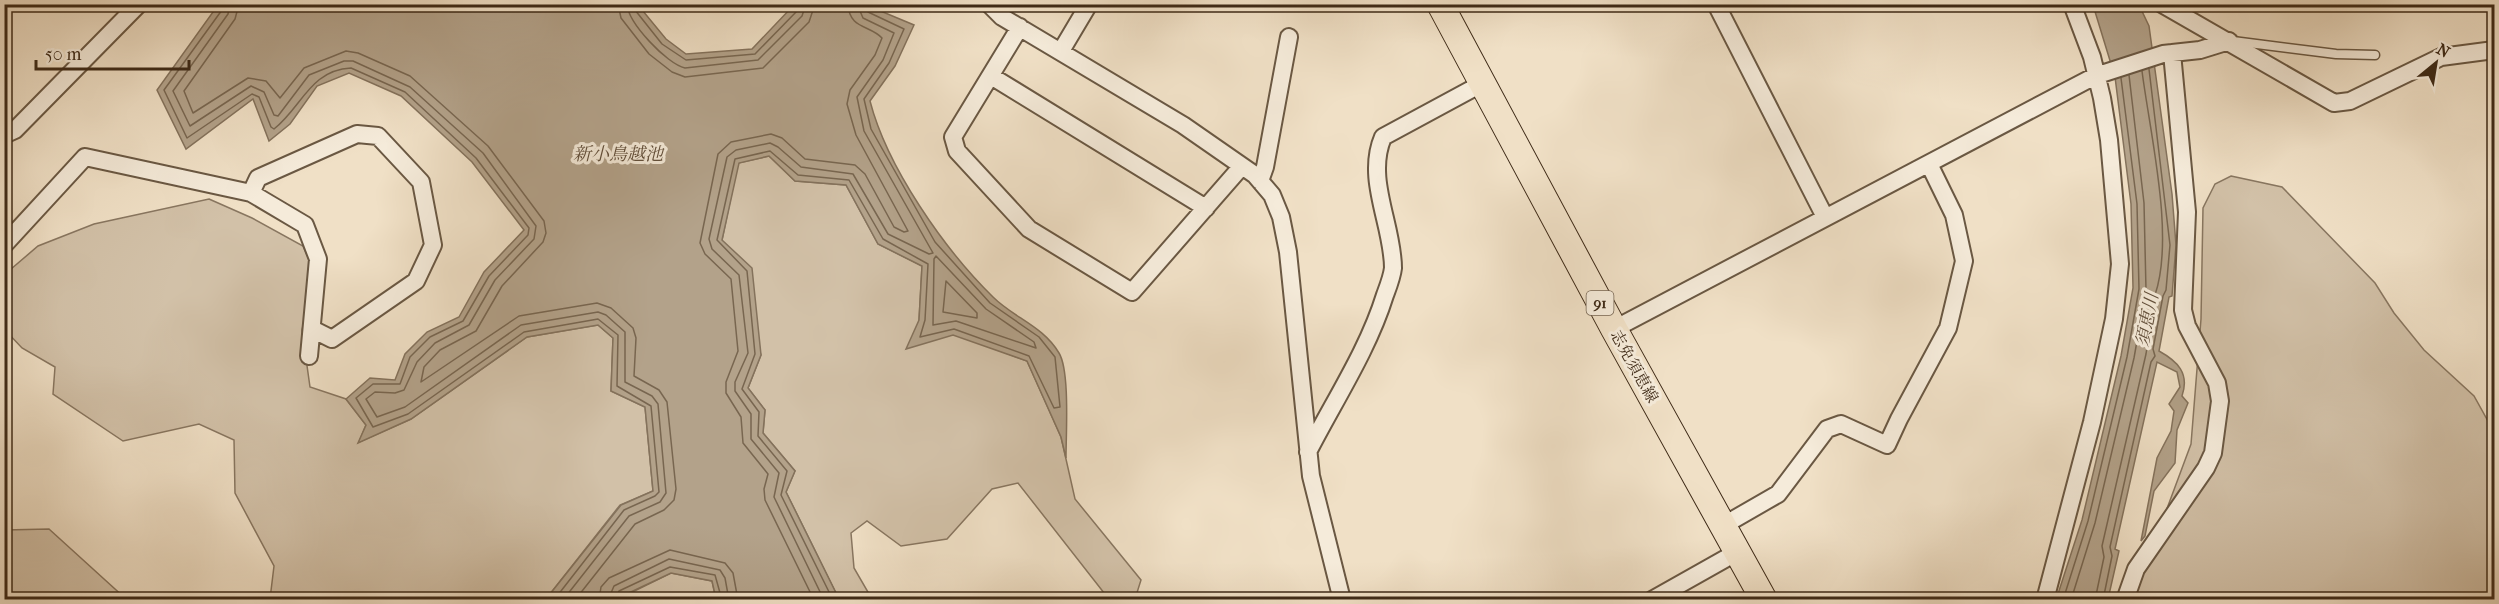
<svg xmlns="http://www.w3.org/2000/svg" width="2499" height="604" viewBox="0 0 2499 604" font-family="'IM FELL French Canon','Noto Serif JP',serif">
	<rect width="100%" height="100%" fill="#f0e0c6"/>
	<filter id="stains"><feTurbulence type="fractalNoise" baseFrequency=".00333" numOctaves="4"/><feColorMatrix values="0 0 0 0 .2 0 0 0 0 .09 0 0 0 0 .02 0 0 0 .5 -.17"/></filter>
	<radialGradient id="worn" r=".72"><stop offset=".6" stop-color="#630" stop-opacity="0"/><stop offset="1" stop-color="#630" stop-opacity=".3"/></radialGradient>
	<path fill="#d2c1a8" stroke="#887660" stroke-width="1.5" d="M769 156 795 181 846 185 878 244 922 266 919 320 1027 361 1061 437 1075 499 1141 580 1135 599 1108 598 1018 483 992 489 947 539 901 546 867 521 851 533 854 568 872 599H839L786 492 795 471 763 433 765 410 748 388 761 355 722 240 738 163Z
		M2231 176 2282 187 2375 283 2394 313 2424 350 2474 396 2494 432V599L2133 600 2191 444 2201 319 2203 208 2215 184Z
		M209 199 252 218 303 246 315 273 302 330 310 387 346 399 366 425 359 442 411 419 527 337 598 325 613 338 611 391 645 407 653 491 620 505 546 599H270L274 566 235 493 234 440 199 424 123 441 53 394 55 367 22 348 5 330 4 275 38 246 94 224Z
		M49 529 126 599H15L5 580V530Z
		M671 573 712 581 716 599 616 600Z"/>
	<path fill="#b3a28a" stroke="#84725c" stroke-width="1.5" d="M218 5H638L666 39 686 54 752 49 792 7H871L914 25 895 66 870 101C887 167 944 249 993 297 1014 318 1043 326 1059 353 1070 371 1066 434 1066 458L1061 437 1027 361 953 335 906 349 919 320 922 266 878 244 846 185 795 181 769 156 739 163 722 240 752 268 761 355 748 388 765 410 763 433 795 471 786 492 839 599H716L712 581 671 573 616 599H546L621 505 653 491 645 407 611 391 613 338 598 325 527 337 411 419 358 443 366 425 346 399 370 378 395 380 405 354 427 332 459 317 484 272 524 230 472 162 401 96 349 73 317 86 290 124 269 141 253 99 186 149 157 90Z
		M2093 5H2139L2149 26 2172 194 2176 245 2172 296 2169 297 2159 351C2177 361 2190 373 2182 396L2188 403 2177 430 2175 463 2154 491 2145 536 2141 541 2157 458 2171 431 2174 411 2169 404 2180 387 2177 372 2157 362 2115 549 2119 551 2108 599 2056 600 2082 520 2121 356 2133 288 2131 204 2115 77Z"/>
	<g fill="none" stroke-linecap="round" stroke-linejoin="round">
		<path stroke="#786650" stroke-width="1.5" d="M223 4 222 10 164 90 187 138 252 94 259 97 271 127 274 129C302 107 310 70 351 68L405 92 476 158 529 228 528 235 489 276 463 321 430 337 410 357 400 384H373L356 398 373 427 408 414 524 332 598 319 618 335 617 386 651 406 659 492 655 496 624 510 554 600
			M230 4 228 14 173 91 190 126 251 86 264 92 274 115 278 116 309 75 344 61H353L410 87 483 153 536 226 534 239 495 280 469 325 435 343 417 362 404 390 395 393 375 392 366 399 377 417 405 407 521 325 598 312 606 315 625 332V382L652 396 658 404 666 493 660 502 629 516 563 600
			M239 4 235 19 184 91 193 113 248 78 266 81 280 98 304 68 346 51 358 53 410 76 488 146 544 221 546 233 543 242 502 286 476 331 440 350 424 367 421 382 519 316 597 303 611 308 633 328 636 338 634 376 659 390 667 402 676 489 674 500 664 510 635 524 575 600
			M618 4 621 18 649 54 672 72 685 77 763 68 809 22 815 4
			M627 4C628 23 667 64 685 68L758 60 802 16 806 4
			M634 4 635 10 662 44 686 60 755 54 797 11 798 4
			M936 256 986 309 1034 342 1036 348 956 321 933 325 934 259Z
			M946 281 977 313V318L943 312Z
			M599 600 601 587 609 578 670 550 725 563 733 573 738 600
			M608 600 614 586 669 559 720 570 725 578 729 600
			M615 600 619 591 670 567 715 575 722 600
			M814 600 765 500 764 489 768 474 743 443 741 417 726 393V382L738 351 731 279 705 254 700 243 718 154 731 142 771 134 782 138 805 159 855 165 865 174 894 227 904 232 908 231 856 135 847 104 850 90 875 55 882 38C870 25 849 29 848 4
			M824 600 774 497 779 473 751 439V414L735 391V382L748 353 739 275 712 249 709 239 727 157 736 150 770 143 778 147 801 167 853 174 888 234 929 254 933 253 864 131 857 97 883 60 894 33 863 18 857 4
			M833 600 781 495 787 471 758 436 759 412 742 389 755 354 747 271 717 240 735 159 770 151 798 175 849 180 883 239 928 264 925 320 920 337 954 329 1029 356 1054 408 1060 407 1055 357 1039 337 990 303 935 242 871 129 864 99 889 63 904 29 868 12 864 4
			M2063 600 2088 521 2127 357 2139 289 2137 204 2121 78
			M2071 600 2095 523 2134 358 2146 290 2144 203 2129 75
			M2095 600 2104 557 2102 546 2146 354 2155 295C2175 236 2150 134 2142 71
			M2103 600 2112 556 2110 547 2151 362 2155 356 2153 349 2163 296 2166 290 2170 245 2149 69"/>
		<defs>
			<path id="lane" d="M2233 41 2336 54 2375 55"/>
			<path id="street" d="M989 4 1002 17 1183 125 1255 175 1272 195 1281 217 1288 252 1311 476 1342 600
				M1716 4 1825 217
				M2162 4 2334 103 2350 101 2441 57 2494 50
				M1020 27 953 137 957 151 1029 229 1132 292 1242 166
				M1061 51 1089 4
				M991 76 1206 208
				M4 135 15 130 139 4
				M1260 181 1265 167 1289 37
				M251 193 258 178 357 134 378 136 421 182 433 245 416 281 332 339 312 329
				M4 245 85 157 251 193 305 225 318 259 309 356
				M1614 329 2095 76 2163 54 2200 50 2229 41
				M1308 452C1334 401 1368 350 1385 295 1388 287 1392 277 1393 268 1393 225 1365 179 1383 137L1483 83
				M1724 525 1778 494 1827 429 1841 424 1887 445 1899 419 1948 328 1964 261 1954 215 1929 164
				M1652 600 1739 551
				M2045 600 2092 422 2114 319 2120 264 2109 140 2102 98 2092 57 2072 4
				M2125 600 2136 569 2206 468 2213 453 2220 401 2217 383 2187 326 2183 310 2187 212 2172 53"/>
			<path id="primary" d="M1440 4 1614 329 1764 600"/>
		</defs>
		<use href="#lane" stroke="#6a5843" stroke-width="11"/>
		<use href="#street" stroke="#6a5843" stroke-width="20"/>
		<use href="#primary" stroke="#3e2a17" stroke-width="28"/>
		<use href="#lane" stroke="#f5ebda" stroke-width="8"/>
		<use href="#street" stroke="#f5ebda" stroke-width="16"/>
		<use href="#primary" stroke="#f0e0c6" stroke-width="26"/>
	</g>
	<g text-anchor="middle" stroke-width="6" stroke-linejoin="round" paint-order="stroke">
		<rect fill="#f5ebda" stroke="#756452" stroke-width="1.5" x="1586.5" y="291" width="27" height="24" rx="4.5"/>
		<g font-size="15" font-weight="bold" fill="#3e2a17">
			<text x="1600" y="308">91</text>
		</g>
		<g font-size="16" fill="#3e2a17" stroke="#f5ebda">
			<text transform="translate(1635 366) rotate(61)" y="6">志免須恵線</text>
		</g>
		<g font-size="18" font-style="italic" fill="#614e3a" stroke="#f5ebda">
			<text x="618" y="160">新小鳥越池</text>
			<text transform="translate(2147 320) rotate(-79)" y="6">須恵川</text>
		</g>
	</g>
	<rect width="2499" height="604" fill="none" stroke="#f0e0c6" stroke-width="24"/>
	<rect x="6" y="6" width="2487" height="592" fill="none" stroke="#3e2a17" stroke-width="3"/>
	<rect x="12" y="12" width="2475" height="580" fill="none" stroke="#3e2a17" stroke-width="1.5"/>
	<g transform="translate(2436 63) rotate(30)" stroke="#f5ebda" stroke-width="4.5" paint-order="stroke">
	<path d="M0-4.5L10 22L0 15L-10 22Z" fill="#3e2a17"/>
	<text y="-9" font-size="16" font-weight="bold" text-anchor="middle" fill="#3e2a17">N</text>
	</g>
	<path d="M36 60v9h153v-9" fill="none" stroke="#3e2a17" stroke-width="3"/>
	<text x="45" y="60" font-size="18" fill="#3e2a17" stroke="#f5ebda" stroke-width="4.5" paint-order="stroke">50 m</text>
	<rect width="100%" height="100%" filter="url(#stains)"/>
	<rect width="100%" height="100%" fill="url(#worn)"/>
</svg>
